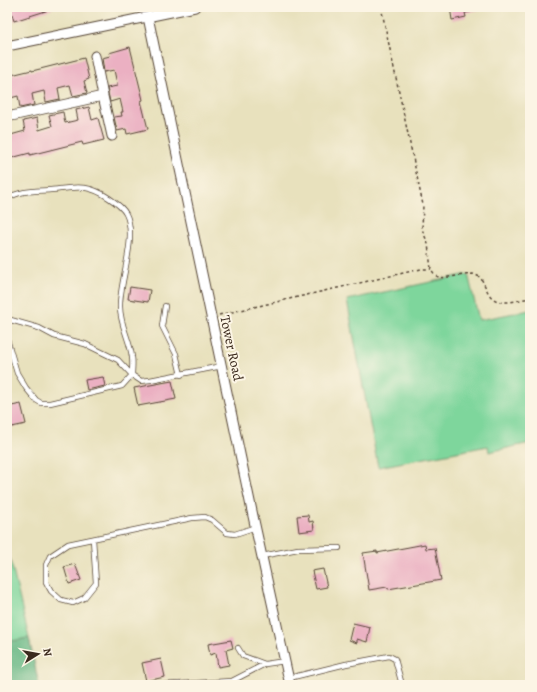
<svg xmlns="http://www.w3.org/2000/svg" width="537" height="692" viewBox="0 0 537 692" font-family="Alegreya,serif">
	<rect width="100%" height="100%" fill="#fcf5e5"/>
	<filter id="ink" filterUnits="userSpaceOnUse"><feTurbulence type="fractalNoise" baseFrequency=".025" numOctaves="2"/><feDisplacementMap in="SourceGraphic" scale="8" xChannelSelector="R" yChannelSelector="G"/><feConvolveMatrix kernelMatrix="1 2 1 2 8 2 1 2 1" color-interpolation-filters="sRGB"/></filter>
	<filter id="wash" filterUnits="userSpaceOnUse"><feTurbulence type="fractalNoise" baseFrequency=".012" numOctaves="4" result="noise"/><feDisplacementMap in="SourceGraphic" scale="16" xChannelSelector="R" yChannelSelector="G"/><feGaussianBlur stdDeviation="0.9" result="paint"/><feColorMatrix in="noise" values="0 0 0 0 0 0 0 0 0 0 0 0 0 0 0 0 0 1.4 0 .05"/><feComposite in="paint" operator="in"/></filter>
	<g filter="url(#wash)">
		<rect width="100%" height="100%" fill="#e8e1bd"/>
		<path fill="#7ed69c" stroke="#5c805d" d="M468 274 479 320 530 310V443L489 452 488 446 378 467 347 300Z
			M7 558H10L29 638 7 642Z"/>
		<path fill="#66b784" stroke="#507051" d="M29 638 39 685H7V642Z"/>
		<g id="blocks">
			<path fill="#ebb0c2" d="M10 7H52V9L14 21Z
				M450 7H478V10L465 13 466 17 452 20Z
				M130 47 143 100 141 101 148 129 127 134 126 129 117 131 114 117 122 116 121 112H123L120 99 110 102 107 88 117 86V84L114 70 104 72 102 58 110 56 109 53Z
				M84 58 89 79 84 81 87 93 73 96 70 85 58 88 60 99 46 102 44 91 32 94 34 105 20 108 18 96 7 99V76L32 70V71Z
				M89 107 92 120 98 118 104 140 83 145 82 142 30 155V153L7 159V136L25 131 23 121 37 118 39 130 52 126 49 115 63 112 65 123 78 120 76 110Z
				M130 287 150 290 148 302 128 299Z
				M103 377 105 386 87 390 85 380Z
				M172 381 176 399 138 406 134 388Z
				M21 404 26 424 7 428V407Z
				M308 515 309 522 313 521 314 530 299 532 297 516Z
				M425 544 426 549 435 548 441 580 388 589 387 587 369 590 363 553 377 551V553Z
				M75 564 81 580 69 584 64 567Z
				M323 569 327 587 316 589 312 571Z
				M353 623 370 627 367 642 357 639V643L349 640Z
				M231 640 233 648 226 650 229 665 218 667 216 653 210 655 208 644Z
				M161 659 165 677 146 681 142 663Z"/>
		</g>
	</g>
	<g filter="url(#ink)">
		<use href="#blocks" fill-opacity="0" stroke="#554536" stroke-width="1"/>
		<g fill="none" stroke-linecap="round" stroke-linejoin="round">
			<defs>
				<path id="service" d="M7 199C22 188 43 192 60 189 80 186 91 186 109 198 115 202 123 208 126 214 138 237 119 282 120 307 120 325 130 340 132 357 133 363 132 369 132 375L122 386 50 403H41L36 400 26 388 17 373 7 339
					M165 306 162 326 176 354 181 375
					M7 319 39 328 54 336 85 344 118 360 132 375 141 381 150 380 222 366
					M93 539 96 583 84 598 73 603 61 600 51 591 46 582V565L50 556 68 544 192 518 205 517 212 520 227 533 235 534 256 527
					M262 556 298 549 339 548
					M238 648 243 656 265 664
					M289 678 346 664 389 656 395 659 402 685
					M161 685 232 681 265 664 285 661"/>
				<path id="minor" d="M148 17 253 516 290 685
					M7 46 195 7
					M95 56 103 96
					M7 117 103 96 112 136"/>
			</defs>
			<use href="#service" stroke="#554536" stroke-width="6"/>
			<use href="#minor" stroke="#554536" stroke-width="11"/>
			<path stroke="#554536" stroke-width="1.5" stroke-dasharray="3 3" stroke-linecap="butt" d="M381 7 423 205 422 229 428 244 431 269 435 275 440 278 473 274 480 277C484 283 486 289 489 294 498 308 517 300 530 298
				M219 315 421 269H431"/>
			<use href="#service" stroke="#fff" stroke-width="4.5"/>
			<use href="#minor" stroke="#fff" stroke-width="9"/>
		</g>
	</g>
	<g text-anchor="middle" stroke-width="4" stroke-linejoin="round" paint-order="stroke">
		<g font-size="14" fill="#3b2a1e" stroke="#fcf5e5">
			<text transform="translate(232 348) rotate(78)" y="5">Tower Road</text>
		</g>
	</g>
	<rect width="537" height="692" fill="none" stroke="#fcf5e5" stroke-width="24"/>
	<g transform="translate(38 654) rotate(79)" stroke="#fcf5e5" stroke-width="3" paint-order="stroke">
	<path d="M0-3L7 15L0 10L-7 15Z" fill="#3b2a1e"/>
	<text y="-6" font-size="11" font-weight="bold" text-anchor="middle" fill="#3b2a1e">N</text>
	</g>
</svg>
